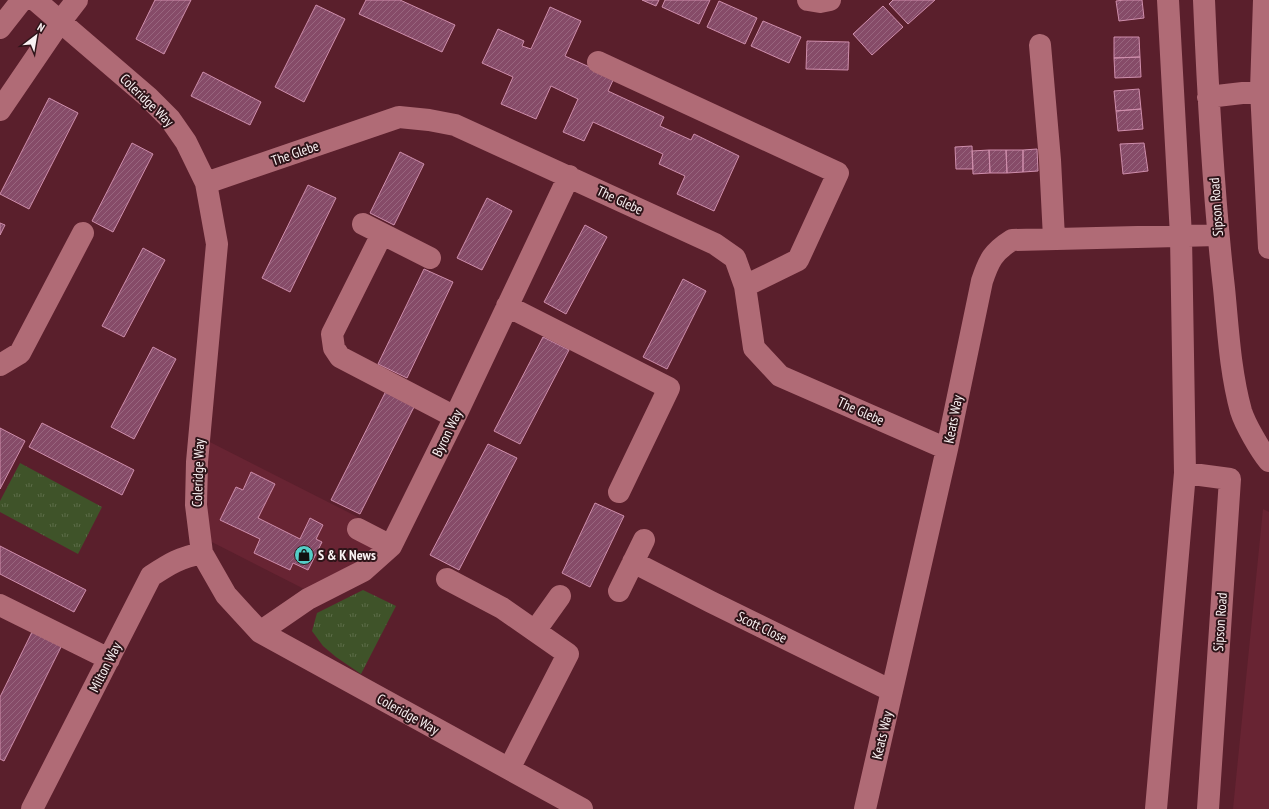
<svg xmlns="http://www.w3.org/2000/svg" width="1269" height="809" viewBox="0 0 1269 809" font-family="'PT Sans Narrow',sans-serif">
	<defs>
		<pattern id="grass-tufts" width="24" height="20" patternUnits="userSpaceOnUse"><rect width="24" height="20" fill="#3f5329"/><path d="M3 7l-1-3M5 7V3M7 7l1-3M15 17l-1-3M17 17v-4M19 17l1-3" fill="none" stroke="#5c6c48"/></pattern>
		<pattern id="building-hatch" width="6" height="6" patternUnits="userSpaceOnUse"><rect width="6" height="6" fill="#864b68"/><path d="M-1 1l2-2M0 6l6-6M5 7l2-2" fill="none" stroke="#98657e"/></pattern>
	</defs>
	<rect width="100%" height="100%" fill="#5a1f2c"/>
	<path fill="#682433" d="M202 438 393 535 387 544 310 592 206 539Z
		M1263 509 1269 512V809H1233Z"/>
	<path fill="url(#grass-tufts)" d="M20 463 102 507 78 554 0 512V501Z
		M363 590 396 606 361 674 336 657 323 646 312 631 317 613Z"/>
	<path fill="url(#building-hatch)" stroke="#cf8eac" d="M155 0H191L164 54 136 39Z
		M366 0H400L455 25 442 52 359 14Z
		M642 0H659L656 6Z
		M665 0H710L699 24 662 7Z
		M893 0H935L908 24 889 4Z
		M1124 0H1142L1144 18 1119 21 1116 1Z
		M719 1 757 18 745 44 707 27Z
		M316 5 345 19 304 102 275 87Z
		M883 6 903 27 872 55 853 34Z
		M550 7 581 21 565 56 614 78 608 91 664 117 660 126 691 140 694 134 739 156 714 211 677 194 685 176 659 164 663 154 593 122 584 141 563 132 578 99 551 86 536 119 501 104 513 77 482 63 498 29 524 41 522 46 531 49Z
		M763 21 801 37 789 63 751 46Z
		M1114 37H1139L1140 57 1114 58Z
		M807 41 849 42 848 70 806 69Z
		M1140 57 1141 77 1115 78 1114 58Z
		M203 72 261 102 250 125 191 96Z
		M1139 89 1141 109 1116 111 1114 91Z
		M49 98 78 113 29 209 0 194Z
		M1141 109 1143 129 1118 131 1116 111Z
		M132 143 153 154 113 232 92 221Z
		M1144 143 1148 171 1123 174 1120 144Z
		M972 146 973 169H956L955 147Z
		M1037 149 1038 171 1023 172V150Z
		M989 150H1006L1007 173H990Z
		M989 150 990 173 973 174 972 151Z
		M1006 150H1023V172L1007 173Z
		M400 152 424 164 394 225 370 213Z
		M308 185 336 198 290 292 262 278Z
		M487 198 512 211 482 270 457 258Z
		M0 223 5 225 0 235Z
		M585 225 607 237 566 314 544 302Z
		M143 248 165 260 124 337 102 326Z
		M424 269 453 282 407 378 378 364Z
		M683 279 706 291 667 369 643 357Z
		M543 337 569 350 520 444 494 431Z
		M153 347 176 359 134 439 111 427Z
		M387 389 416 403 360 514 331 500Z
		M42 423 134 470 122 495 29 447Z
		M0 428 25 441 0 489Z
		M488 444 517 458 459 570 430 555Z
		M251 472 275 484 258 518 300 539 310 518 323 525 316 539 322 542 308 570 293 563 290 570 254 553 260 539 220 520 236 487 243 490Z
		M595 503 624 516 590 587 562 573Z
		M0 546 86 590 74 612 0 574Z
		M33 630 62 645 4 761 0 759V697Z"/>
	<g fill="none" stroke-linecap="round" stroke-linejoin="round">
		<path stroke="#b06b76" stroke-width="22" d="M35 0 148 97 170 119 186 142 206 183 217 244 197 462 196 505 202 553 226 595 260 632 582 809
			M808 0 820 2 830 0
			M1204 0C1208 96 1213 192 1224 288 1228 328 1230 371 1241 411 1245 424 1260 450 1269 461
			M1264 0 1261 90 1269 248
			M0 28 22 0
			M1040 45 1050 160 1054 238
			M598 62 838 173 798 260 745 286
			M1208 97 1269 90
			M0 110 60 22 77 0
			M206 183 399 117 429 120 455 125 715 244 735 258 745 286 754 348 780 376 947 449
			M363 224 430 258
			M382 234 332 334 334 348 340 357 455 417
			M507 306 669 388 619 492
			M0 365 20 353 83 233
			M1185 473 1230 479 1208 809
			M358 529 391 546
			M633 562 711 602 892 691
			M447 579 502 608 568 654 509 769
			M619 591 644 540
			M0 605 109 659
			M535 631 560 596
			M260 632 308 599 363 571 391 546 455 417 569 176
			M32 809 151 576C171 563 179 558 202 553
			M865 809 947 449 982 281C989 260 993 252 1012 240L1218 235
			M1156 809 1185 473 1181 236 1168 0"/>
	</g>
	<defs>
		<symbol id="shop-disc" viewBox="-11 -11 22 22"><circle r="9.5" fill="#54cdc7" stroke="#2f1419"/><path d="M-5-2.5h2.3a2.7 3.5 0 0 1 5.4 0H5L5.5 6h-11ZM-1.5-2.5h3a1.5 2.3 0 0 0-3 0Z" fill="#111"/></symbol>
	</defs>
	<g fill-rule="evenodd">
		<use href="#shop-disc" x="293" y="544" width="22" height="22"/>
	</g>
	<g text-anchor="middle" stroke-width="4" stroke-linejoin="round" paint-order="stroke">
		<g font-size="14" fill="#faf2f3" stroke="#2f1419">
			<text transform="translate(147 100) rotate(44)" y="5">Coleridge Way</text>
			<text transform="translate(295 153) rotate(-19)" y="5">The Glebe</text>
			<text transform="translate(620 200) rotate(25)" y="5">The Glebe</text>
			<text transform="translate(1216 207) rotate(-94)" y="5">Sipson Road</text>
			<text transform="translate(861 411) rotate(24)" y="5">The Glebe</text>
			<text transform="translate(953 419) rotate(-79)" y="5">Keats Way</text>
			<text transform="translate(447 433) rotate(-64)" y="5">Byron Way</text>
			<text transform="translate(198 473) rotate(-88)" y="5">Coleridge Way</text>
			<text transform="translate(1220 622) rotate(-86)" y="5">Sipson Road</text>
			<text transform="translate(762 627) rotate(26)" y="5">Scott Close</text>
			<text transform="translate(105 667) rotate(-63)" y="5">Milton Way</text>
			<text transform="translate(408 714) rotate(29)" y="5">Coleridge Way</text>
			<text transform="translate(882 735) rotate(-77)" y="5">Keats Way</text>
		</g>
		<g font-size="14" font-weight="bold" fill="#faf2f3" stroke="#2f1419" text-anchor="start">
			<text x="318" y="560">S &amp; K News</text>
		</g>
	</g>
	<g transform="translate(36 36) rotate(31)" stroke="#2f1419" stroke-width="3" paint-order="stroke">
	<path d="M0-3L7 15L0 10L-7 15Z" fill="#faf2f3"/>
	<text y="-6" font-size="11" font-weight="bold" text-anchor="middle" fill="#faf2f3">N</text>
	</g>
</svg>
